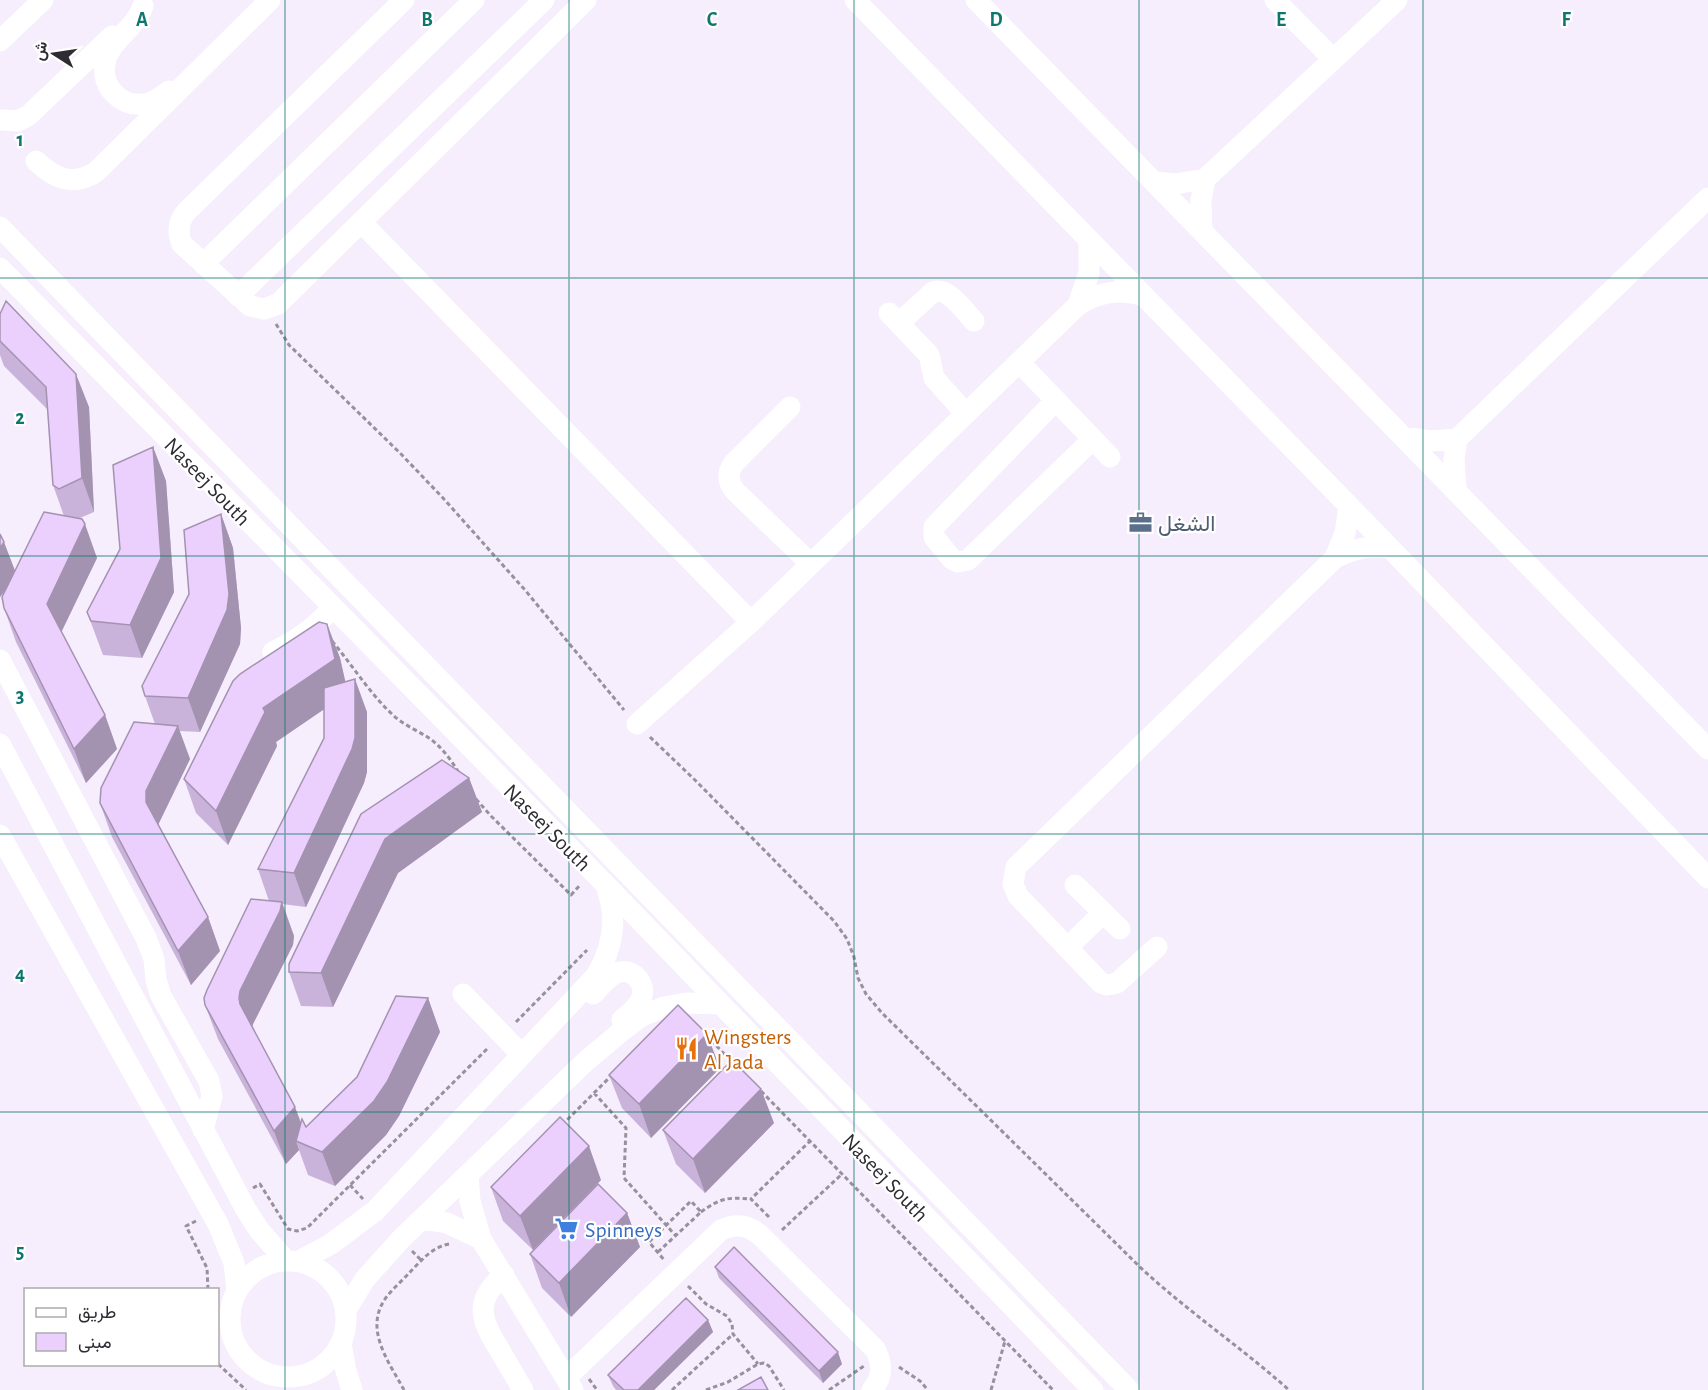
<svg xmlns="http://www.w3.org/2000/svg" width="1708" height="1390" viewBox="0 0 1708 1390" font-family="'Alegreya Sans',Vazirmatn,sans-serif">
	<rect width="100%" height="100%" fill="#f6edfd"/>
	<g fill="none" stroke-linecap="round" stroke-linejoin="round">
		<path stroke="#97919c" stroke-width="3" stroke-dasharray="4.5 3" stroke-linecap="butt" d="M276 324 289 345 400 453 443 498 525 590 624 710
			M332 641C353 666 370 694 394 716 404 725 418 731 429 738 442 747 451 760 459 773
			M650 737 696 781 834 921 847 939 854 957 858 978 866 994 882 1013 1143 1270C1190 1313 1242 1348 1289 1390
			M476 799 491 816 571 895 580 885
			M516 1022 587 950
			M706 1035 733 1063
			M761 1091 1053 1390
			M594 1093 626 1128 624 1178 675 1235
			M562 1125 613 1074
			M350 1185 363 1199
			M253 1188 260 1184 288 1229 297 1231 307 1228 489 1047
			M701 1212C720 1198 728 1197 751 1199
			M769 1217 751 1199 810 1141
			M196 1221 186 1226 207 1268 208 1290
			M782 1230 842 1174
			M412 1251 421 1260
			M658 1252 701 1212 691 1201 649 1242 665 1261
			M688 1286 706 1304 727 1316 732 1324 733 1334 758 1364
			M218 1364 246 1390
			M899 1367 920 1381 928 1390
			M589 1379 597 1390
			M404 1390C389 1362 364 1330 385 1299 392 1289 403 1280 411 1271 422 1260 432 1247 449 1244
			M672 1390 732 1335
			M706 1390 728 1382 758 1364 764 1363 769 1366 784 1390
			M829 1390 864 1366
			M991 1390 1005 1341"/>
		<path stroke="#fff" stroke-width="21" d="M404 0 187 211C178 221 177 232 182 244L250 306 264 309 278 304 586 0
			M855 0 1390 548 1708 878
			M976 0 1708 749
			M1275 0 1333 59
			M143 6C135 30 108 41 105 64 101 87 121 107 144 104 154 103 161 97 169 91
			M0 41 43 0
			M0 120 18 121 29 115 112 36
			M36 161C54 178 72 187 96 172L270 0
			M1155 182 1175 184 1205 179
			M362 223 751 622
			M0 227 1129 1390
			M1202 231 1201 200 1205 179 1397 0
			M203 264 474 0
			M0 268 606 885 1093 1390
			M238 296 544 0
			M1078 305 1089 273V240
			M889 313 929 355 934 378 966 414
			M899 323 933 292C948 286 964 311 974 321
			M1019 362 1110 457
			M1056 400 934 527V537L952 559 958 562 968 560 1093 439
			M790 407 734 463C727 472 727 482 735 491L811 564
			M1403 437 1430 441 1457 439 1708 198
			M1456 491 1454 459 1457 439
			M1335 558 1345 533 1349 506
			M273 652C296 641 315 628 332 608
			M0 660 146 938 154 959 156 980 161 996 209 1081 212 1096 203 1130
			M637 724 751 622 1078 305C1099 292 1118 289 1142 295
			M0 744 245 1208 259 1230 285 1260
			M0 835 218 1224 234 1263 237 1290
			M1075 885 1120 929
			M1157 947 1117 983 1107 985 1101 983 1018 896 1013 884 1016 867 1335 558C1353 548 1370 545 1390 548
			M1067 948 1103 913
			M463 994 522 1055
			M593 994C600 987 606 979 614 974 631 965 648 983 641 999 638 1008 628 1014 622 1020
			M468 1175 470 1201 481 1239 573 1390
			M422 1219 447 1223 481 1239
			M230 1319a58 58 0 1 1 116 0a58 58 0 1 1-116 0Z
			M299 1261 331 1244 375 1211 596 976C613 948 618 920 607 889
			M504 1275C473 1301 481 1320 499 1349 507 1363 515 1376 523 1390
			M346 1310 365 1279 401 1239 585 1062 623 1030 642 1016 664 1007 686 1003 720 1004
			M341 1344 346 1371 352 1390
			M566 1378 721 1230C736 1223 749 1225 761 1236L875 1349C883 1364 883 1377 872 1390"/>
	</g>
	<path fill="#cab3da" d="M0 314 89 407 94 512 80 518 97 558 61 632 105 715 117 749 86 783 16 642 4 608 6 589 0 597V534L15 571 64 516 53 485 48 410 4 366 0 355Z
		M153 447 166 481 174 592 142 658 103 655 87 612 120 549Z
		M221 514 233 548 241 628 240 644 200 732 179 731 190 759 158 825 208 917 220 951 191 985 112 837 100 803 155 724 145 696 189 594Z
		M327 624 340 658 345 682 367 712V772L364 783 306 907 282 904 294 936 293 945 252 1026 301 1123 306 1127 357 1077 428 998 440 1032 399 1116 386 1135 335 1186 308 1175 299 1150 286 1164 218 1039 205 1005 269 901 258 869 324 738V709L276 742 277 746 228 845 196 813 184 779Z
		M469 778 482 812 398 873 333 1007 301 1006 289 972Z
		M720 1068 651 1138 622 1108 609 1075Z
		M774 1123 705 1193 676 1164 663 1130Z
		M601 1180 533 1250 503 1221 491 1187Z
		M627 1213 640 1247 571 1317 542 1288 530 1254Z
		M715 1267 842 1364 823 1383 719 1278Z
		M708 1320 713 1332 654 1390H616L613 1386 608 1375Z"/>
	<path fill="#a492b1" d="M76 374 89 407 94 512 82 478Z
		M153 447 166 481 174 592 142 658 130 625Z
		M221 514 233 548 241 628 240 644 200 732 188 698Z
		M85 524 97 558 59 637 47 604Z
		M4 542 17 576 0 597V548Z
		M327 624 340 658 348 693 276 742 277 746 228 845 216 811 263 708Z
		M355 679 367 712V772L364 783 306 907 294 873Z
		M105 715 117 749 86 783 74 749Z
		M178 726 190 759 158 825 146 802V791Z
		M469 778 482 812 398 873 333 1007 321 973 385 839Z
		M282 902 294 936 293 945 253 1024 251 1031 240 1004 239 998 240 991Z
		M208 917 220 951 191 985 178 951Z
		M428 998 440 1032 399 1116 386 1135 335 1186 322 1152Z
		M707 1034 720 1068 651 1138 639 1104Z
		M761 1089 774 1123 705 1193 693 1159Z
		M295 1107 308 1141H296L299 1150 286 1164 274 1131Z
		M589 1146 601 1180 533 1250 520 1216Z
		M627 1213 640 1247 571 1317 559 1283Z
		M708 1320 713 1332 654 1390H638Z
		M838 1352 842 1364 823 1383 819 1371Z"/>
	<path fill="#ebd0fd" stroke="#a492b1" stroke-width="1.5" d="M6 301 76 374 82 478 59 489 53 485 46 387 0 341V314Z
		M153 447 161 558 130 625 91 621 87 612 120 549 113 465Z
		M44 512 82 519 85 524 47 604 105 715 74 749 4 608 2 597Z
		M221 514 229 594 227 610 188 698 145 696 142 686 189 594 184 530Z
		M0 534 4 542 0 548Z
		M319 622 327 624 335 659 263 708 265 712 216 811 184 779 233 681 240 674Z
		M355 679V738L352 749 294 873 258 869 324 738V688Z
		M134 722 178 726 146 791V802L208 917 178 951 100 803 101 788Z
		M442 760 469 778 385 839 321 973 289 972V964L361 814Z
		M251 899 282 902 280 911 240 991 239 998 240 1004 295 1107 274 1131 205 1005 204 998 207 990Z
		M396 996 428 998 387 1082 374 1101 322 1152 296 1141 302 1119 306 1127 357 1077Z
		M678 1005 707 1034 639 1104 609 1075Z
		M732 1060 761 1089 693 1159 663 1130Z
		M560 1117 589 1146 520 1216 491 1187Z
		M598 1184 627 1213 559 1283 530 1254Z
		M734 1247 838 1352 819 1371 715 1267Z
		M686 1298 708 1320 638 1390H624L608 1375Z
		M761 1377 768 1390H738Z"/>
	<path fill="none" stroke="#0f766e" stroke-width="1.5" stroke-opacity="0.55" d="M285 0V1390M569 0V1390M854 0V1390M1139 0V1390M1423 0V1390M0 278H1708M0 556H1708M0 834H1708M0 1112H1708"/>
	<defs>
		<symbol id="office-bare" viewBox="-9 -9 18 18"><path d="M-6-3h4V-5.5h4V-3h4V5H-6ZM-1-4.5V-3h2v-1.5ZM-6 0V1H6V0Z" fill="#5c6f8a" stroke="#fff" stroke-width="2.5" paint-order="stroke"/></symbol>
		<symbol id="restaurant-bare" viewBox="-9 -9 18 18"><path d="M-5-6h1v4h1v-4h1v4h1v-4h1v5L-1.5 .5V6h-2V.5L-5-1ZM5-6V6H3V1.5H1.5Q1.5-4 5-6Z" fill="#e8710a" stroke="#fff" stroke-width="2.5" paint-order="stroke"/></symbol>
		<symbol id="supermarket-bare" viewBox="-9 -9 18 18"><path d="M-6-5.5h2.5l.6 2H6L4.5 2H-2.5L-4.4-4H-6ZM-1.5 3.2a1.3 1.3 0 1 0 .1 0ZM3 3.2a1.3 1.3 0 1 0 .1 0Z" fill="#3f7fe0" stroke="#fff" stroke-width="2.5" paint-order="stroke"/></symbol>
	</defs>
	<g fill-rule="evenodd">
		<use href="#office-bare" x="1124" y="506" width="33" height="33"/>
		<use href="#restaurant-bare" x="670" y="1032" width="33" height="33"/>
		<use href="#supermarket-bare" x="550" y="1212" width="33" height="33"/>
	</g>
	<g text-anchor="middle" stroke-width="4.5" stroke-linejoin="round" paint-order="stroke">
		<g font-size="22" fill="#2f2b32" stroke="#fff">
			<text transform="translate(208 481) rotate(46)" y="8">Naseej South</text>
			<text transform="translate(548 827) rotate(45)" y="8">Naseej South</text>
			<text transform="translate(886 1177) rotate(46)" y="8">Naseej South</text>
		</g>
		<g font-size="22" fill="#4e5e75" stroke="#fff" text-anchor="start">
			<text x="1158" y="531">الشغل</text>
		</g>
		<g font-size="22" fill="#c56008" stroke="#fff" text-anchor="start">
			<text x="704" y="1044">Wingsters<tspan x="704" dy="25">Al Jada</tspan></text>
		</g>
		<g font-size="22" fill="#366cbe" stroke="#fff" text-anchor="start">
			<text x="585" y="1237">Spinneys</text>
		</g>
	</g>
	<g font-size="20" text-anchor="middle" font-weight="bold" fill="#0f766e" stroke="#fff" stroke-width="4.5" stroke-linejoin="round" paint-order="stroke">
		<text x="142" y="26">A</text>
		<text x="427" y="26">B</text>
		<text x="712" y="26">C</text>
		<text x="996" y="26">D</text>
		<text x="1281" y="26">E</text>
		<text x="1566" y="26">F</text>
		<text x="20" y="146">1</text>
		<text x="20" y="424">2</text>
		<text x="20" y="702">3</text>
		<text x="20" y="980">4</text>
		<text x="20" y="1258">5</text>
	</g>
	<rect x="24" y="1288" width="195" height="78" fill="#ffffff" stroke="#acaaad" stroke-width="1.5"/>
	<rect x="36" y="1308" width="30" height="9" fill="#ffffff" stroke="#acaaad" stroke-width="1.5"/>
	<text x="78" y="1318" font-size="18" fill="#2f2b32">طريق</text>
	<rect x="36" y="1333" width="30" height="18" fill="#ebd0fd" stroke="#acaaad" stroke-width="1.5"/>
	<text x="78" y="1348" font-size="18" fill="#2f2b32">مبنى</text>
	<g transform="translate(54 54) rotate(282)" stroke="#ffffff" stroke-width="4.5" paint-order="stroke">
	<path d="M0-4.5L10 22L0 15L-10 22Z" fill="#2f2b32"/>
	<text y="-9" font-size="16" font-weight="bold" text-anchor="middle" fill="#2f2b32">ش</text>
	</g>
</svg>
